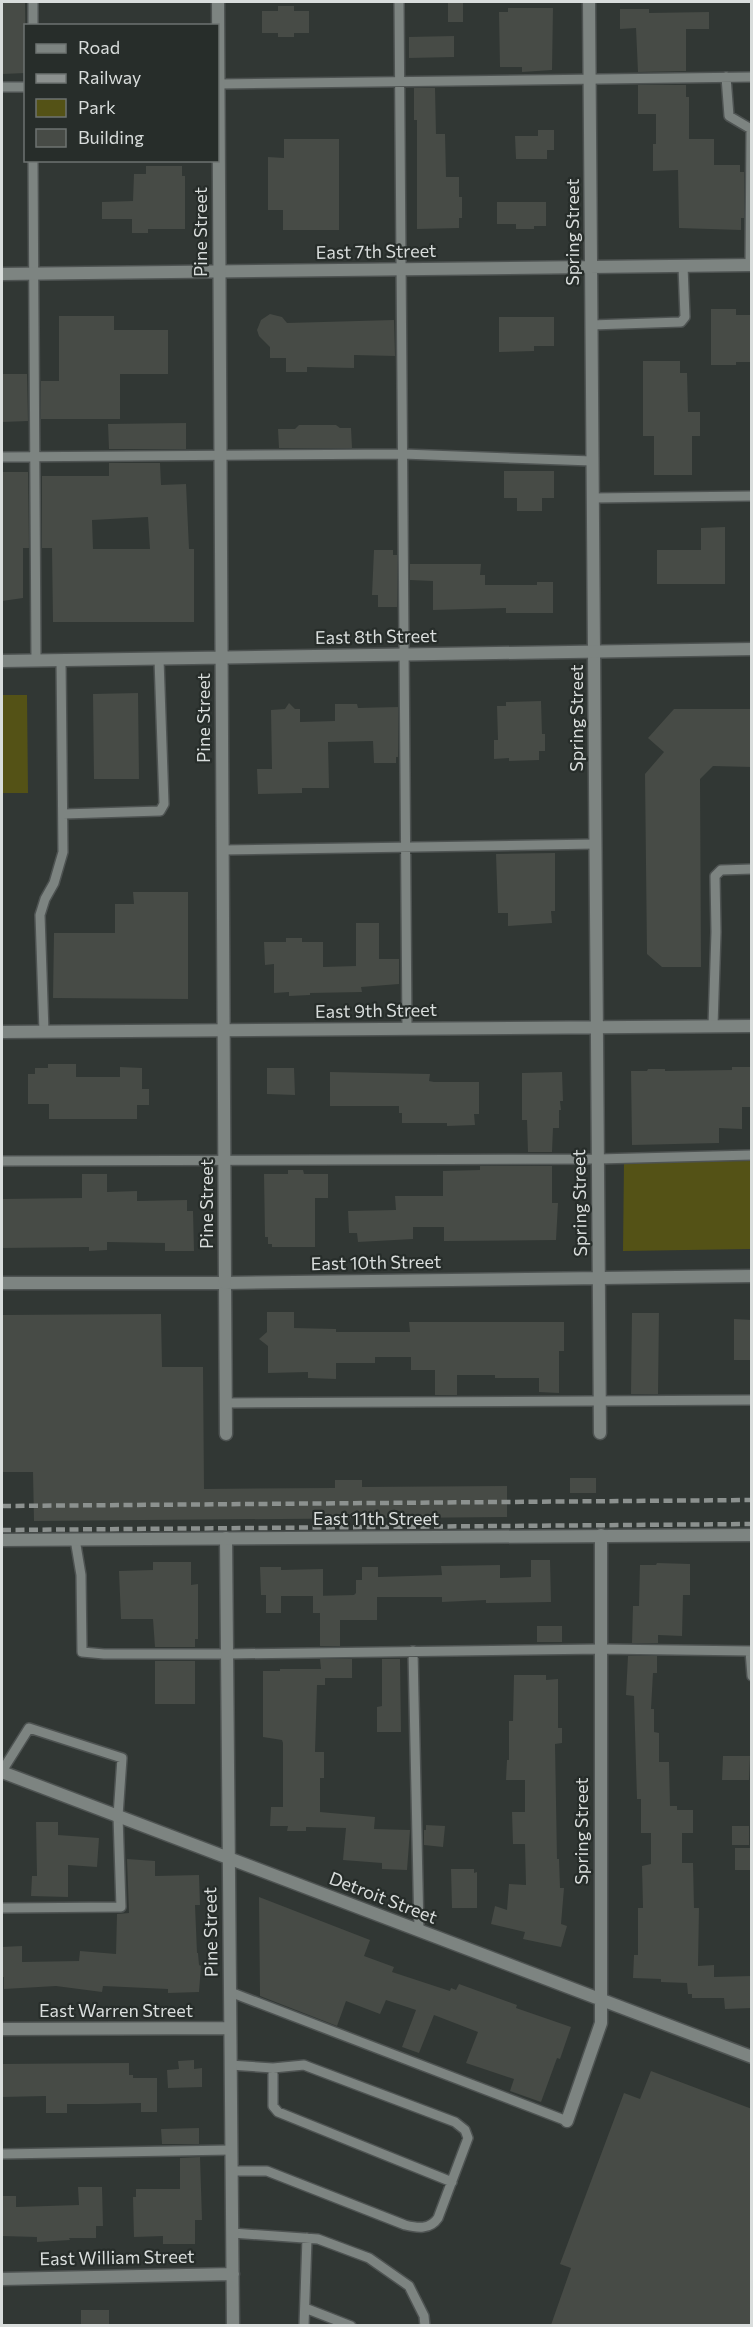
<svg xmlns="http://www.w3.org/2000/svg" width="753" height="2327" viewBox="0 0 753 2327" font-family="Commissioner,sans-serif">
	<rect width="100%" height="100%" fill="#313734"/>
	<path fill="#545216" d="M2 695H27L28 793H2Z
		M751 1161V1249L623 1251 624 1162Z"/>
	<path fill="#474b46" fill-rule="evenodd" d="M2 2H25L26 73 2 74Z
		M448 2H463V22H448Z
		M278 6H294V11H309V33H294V37H278V33H262V11H278Z
		M508 8H553L552 70 522 72V67H500L499 12H508Z
		M620 9H649V13L709 12V29H686V71L638 72 636 28 620 29Z
		M454 36V57L409 58V37Z
		M638 85H686V97H689V139H714V165H740V172H744V218H741V230L679 228 678 170 653 171V144H656V114H638Z
		M414 88H435L436 134H445L446 177H459V197H462V218H459V228L417 229V120H414Z
		M538 130H554V150H547V159H516L515 136H538Z
		M284 139H339V230H283V210H268V157L284 158Z
		M146 166H182V176H185V229H148V233H132V219H102V202L133 201 134 174H146Z
		M497 202H546V226H534V229H516V224H497Z
		M711 309H736V315H752V362H736V365H711Z
		M270 314 282 317 287 323 394 320 395 356 354 355V368L307 367V372H286V358H270V347L259 336 257 330 261 320Z
		M59 316H114V330H168V374H120V419H41V381H59Z
		M499 317H554V346H534V351L499 352Z
		M643 361H680V373H687L688 412H700V436H692V475H654V436H643Z
		M2 374H27L28 421 2 422Z
		M186 423V449H109L108 424Z
		M299 425H336L340 428H351L352 448H279L278 429H295Z
		M109 463H160L161 485 186 484 189 549H194V622H53L52 548H42V476H109ZM148 517 150 549H93L92 520Z
		M504 471H554V498H542V511H517V498H504Z
		M2 472H28L29 548H23V598L2 601Z
		M725 527V584H657V550H701V528Z
		M374 550H393V555H397V607H378V595H372Z
		M410 564H481L480 575H485V585H537V582H553V613H506V608L433 610V581L410 580Z
		M138 693 139 779H94L93 694Z
		M541 701 542 734H545V751H539V760L509 761V758L494 759V740H498L497 706H506V702Z
		M289 703 295 709H300V722L335 721V704H357L358 708 398 707V757H396V763H374L373 741 328 742 329 788H302V793L258 794 257 769H272L271 710 285 709Z
		M674 709H752V767L713 766 700 779 701 967H662L647 954 645 774 664 752 648 738Z
		M555 853V911H551L552 923 508 926V913H498L496 854Z
		M133 892H188V999L53 998 54 933H115V904H134Z
		M356 923H379V959H399V984L361 987 362 992 310 993V995L289 996V992L274 993V964L265 965 264 942H286V938H302V942H323V967L356 966Z
		M48 1064H76V1077H120V1067L142 1068V1089H149V1105H137V1119H49V1104H28V1074H35V1068H48Z
		M732 1067H752V1107H742V1129L719 1128V1143L632 1145 631 1071H647L648 1069H665V1071L732 1070Z
		M267 1068H294L295 1095 267 1094Z
		M330 1072 430 1074 429 1081 434 1082H479V1114H474L475 1125 447 1126V1123H402V1113H399V1106H330Z
		M562 1072 563 1101H560L561 1110H559V1128H553L552 1152H528L527 1120H522V1073Z
		M480 1166H552V1203H558L556 1240 444 1241V1227H413V1239L358 1242 357 1233H349L348 1211 396 1210 395 1196H443V1171L480 1170Z
		M288 1170H303L304 1174H328V1198H315V1247H272V1244H268V1237H265L264 1174H288Z
		M82 1174H107V1192L137 1191V1201L187 1200V1211H193L194 1251H165V1243L107 1242V1250L89 1251V1247L2 1248V1199L82 1198Z
		M267 1312H294V1328L336 1329V1332H410L409 1322H564V1351H559V1393L539 1392V1378H495V1375H457V1395H435V1370H411V1357H375V1363H336V1379L308 1378V1372L268 1373V1346L259 1339 267 1332Z
		M632 1313H659L658 1394H631Z
		M161 1314 162 1367H203L204 1489 335 1488V1480H362V1487L507 1486V1517L34 1521 33 1472H2V1315Z
		M734 1319 752 1320V1360H734Z
		M570 1478H596V1493H570Z
		M531 1560H550L551 1602 486 1603V1600L442 1602V1597H377V1620H340V1646H320V1613H313V1596L354 1595 356 1593V1580H362V1567H378V1577L442 1575 441 1566 500 1565V1578L531 1577Z
		M153 1562H191V1585L198 1584V1639H195V1647H155L153 1619H121L119 1571 153 1570Z
		M657 1563 690 1564V1595H683L682 1636 658 1635V1643H632L633 1606H639L640 1565H656Z
		M260 1567H281V1570L323 1569V1596H281V1613H266V1595H261Z
		M537 1626H562V1642H537Z
		M628 1656H657V1673H653L651 1709H654V1732L659 1733V1762H669L670 1806H677V1810H693V1833H682V1863H693L694 1908H699L698 1966 714 1965V1977L752 1976V2008L725 2009 724 1998H692V1994H688L687 1983 661 1982V1979L633 1978 634 1955H638V1908H643L642 1866 651 1864V1833H641V1799H637L634 1696 626 1695Z
		M320 1659H352V1678H325V1685H317L315 1752H324V1778H320V1812L375 1817 374 1829 410 1830 407 1870 382 1869V1863L343 1860 346 1828 306 1827V1831H287L288 1826H270L271 1807H283V1743L282 1740 263 1737V1671H280V1669H321Z
		M382 1659H400L401 1732H377V1707L382 1706Z
		M155 1661H195V1704H155Z
		M514 1675H546V1680L558 1679V1728H562V1743L555 1744 557 1859H559L560 1888H564L561 1924 567 1926 561 1947 523 1939 525 1932 491 1924 495 1906 507 1910 509 1884 526 1885 525 1844H513L512 1812H525V1780H506L507 1760H509V1721H513Z
		M723 1756H750L749 1780H722Z
		M36 1822H58V1835L99 1838 97 1867 68 1865V1897L31 1896 32 1876H37Z
		M426 1825 445 1826 443 1847 424 1845V1830H426Z
		M732 1826H749V1845H732Z
		M735 1848H752V1870H735Z
		M127 1859 155 1861V1876L199 1875 200 1905H195L197 1953H198L199 1965 201 1966 199 1992 168 1993V1989L103 1986 102 1992 56 1986 4 1989V1977H2V1947L22 1946V1962L79 1961 80 1951 116 1954 117 1914 129 1913Z
		M451 1869H474V1873L477 1872V1908H452Z
		M259 1897 370 1940 364 1956 394 1967 392 1972 450 1991 451 1988 456 1990 459 1984 517 2005 516 2008 571 2027 560 2059 557 2058 541 2102 510 2091 514 2079 466 2063 478 2032 434 2015 419 2053 402 2047 416 2010 386 2000 380 2014 346 2001 337 2026 260 1996Z
		M194 2060V2069L202 2068V2087L168 2088 167 2070 179 2069 178 2061Z
		M129 2063V2075H133V2078H157V2112H141V2103L99 2104H67V2113H46V2096L2 2097V2064Z
		M651 2071 752 2109V2325H551L571 2268 560 2264 624 2093 640 2099Z
		M199 2128V2144H162L161 2129Z
		M200 2157 202 2220H195V2244H163V2236L134 2237 133 2197H136V2189H180V2158Z
		M78 2187H102L103 2226H96V2238H69L70 2240 37 2242V2237L2 2236V2196H16V2207L79 2205Z
		M81 2310H109V2325H81Z"/>
	<g fill="none" stroke-linecap="round" stroke-linejoin="round">
		<defs>
			<path id="service" d="M33 2V26
				M399 2 407 1029
				M726 77 729 116 751 129 750 265
				M218 84 752 77
				M2 87H26
				M33 160 36 661
				M591 325 681 322 685 317 683 266
				M2 457 403 454 592 461
				M593 498 752 496
				M63 814 160 811 164 804 159 659
				M223 850 596 844
				M713 1026 716 932 715 876 721 870 752 869
				M44 1032 40 915 45 899 54 883 63 852 61 660
				M2 1161 598 1159 752 1155
				M225 1403 752 1400
				M75 1539 81 1575 82 1652 104 1654H227L601 1649 752 1651
				M413 1651 419 1931
				M750 1651 752 1676
				M2 1771 29 1728 122 1758 118 1816 121 1907 2 1908
				M230 1992 567 2121
				M230 2065 273 2068 304 2065 309 2067 455 2122 465 2130 468 2138 438 2218C430 2230 417 2228 405 2225L267 2171H231
				M273 2068V2106L278 2112 452 2182
				M2 2154 231 2150
				M232 2233 318 2239 369 2258 409 2286 424 2316 425 2326
				M305 2308 351 2326
				M304 2326 307 2238"/>
			<path id="minor" d="M589 2 600 1433
				M2 274 752 265
				M2 1032 752 1026
				M2 1283H225L752 1276
				M225 1283 226 1434
				M226 1538 233 2326
				M2 1772 752 2057
				M2 2029 230 2028
				M567 2121 601 2023V1535
				M2 2279 233 2274"/>
			<path id="tertiary" d="M218 2 225 1283
				M2 661 752 649
				M2 1540 752 1535"/>
		</defs>
		<use href="#service" stroke="#4e5352" stroke-width="12"/>
		<use href="#minor" stroke="#4e5352" stroke-width="15"/>
		<use href="#tertiary" stroke="#4e5352" stroke-width="15"/>
		<use href="#service" stroke="#7d8481" stroke-width="9"/>
		<use href="#minor" stroke="#7d8481" stroke-width="12"/>
		<use href="#tertiary" stroke="#7d8481" stroke-width="12"/>
		<path stroke="#8c918f" stroke-width="4.5" stroke-dasharray="9 4.5" stroke-linecap="butt" d="M2 1506 752 1500
			M2 1530 752 1524"/>
	</g>
	<g text-anchor="middle" stroke-width="4.5" stroke-linejoin="round" paint-order="stroke">
		<g font-size="18" fill="#d9dddc" stroke="#272d2a">
			<text transform="translate(201 232) rotate(-90)" y="6">Pine Street</text>
			<text transform="translate(573 232) rotate(-90)" y="6">Spring Street</text>
			<text transform="translate(376 252) rotate(-1)" y="6">East 7th Street</text>
			<text transform="translate(376 637) rotate(-1)" y="6">East 8th Street</text>
			<text transform="translate(204 718) rotate(-90)" y="6">Pine Street</text>
			<text transform="translate(577 718) rotate(-90)" y="6">Spring Street</text>
			<text transform="translate(376 1011) rotate(-1)" y="6">East 9th Street</text>
			<text transform="translate(580 1203) rotate(-91)" y="6">Spring Street</text>
			<text transform="translate(207 1204) rotate(-90)" y="6">Pine Street</text>
			<text transform="translate(376 1263) rotate(-1)" y="6">East 10th Street</text>
			<text x="376" y="1525">East 11th Street</text>
			<text transform="translate(582 1831) rotate(-90)" y="6">Spring Street</text>
			<text transform="translate(383 1898) rotate(21)" y="6">Detroit Street</text>
			<text transform="translate(211 1932) rotate(-91)" y="6">Pine Street</text>
			<text x="116" y="2017">East Warren Street</text>
			<text transform="translate(117 2258) rotate(-1)" y="6">East William Street</text>
		</g>
	</g>
	<rect width="753" height="2327" fill="none" stroke="#d9dddc" stroke-width="6"/>
	<rect x="24" y="24" width="195" height="138" fill="#272d2a" stroke="#6e7371" stroke-width="1.5"/>
	<rect x="36" y="44" width="30" height="9" fill="#7d8481" stroke="#6e7371" stroke-width="1.5"/>
	<text x="78" y="54" font-size="18" fill="#d9dddc">Road</text>
	<rect x="36" y="74" width="30" height="9" fill="#8c918f" stroke="#6e7371" stroke-width="1.5"/>
	<text x="78" y="84" font-size="18" fill="#d9dddc">Railway</text>
	<rect x="36" y="99" width="30" height="18" fill="#545216" stroke="#6e7371" stroke-width="1.5"/>
	<text x="78" y="114" font-size="18" fill="#d9dddc">Park</text>
	<rect x="36" y="129" width="30" height="18" fill="#474b46" stroke="#6e7371" stroke-width="1.5"/>
	<text x="78" y="144" font-size="18" fill="#d9dddc">Building</text>
</svg>
